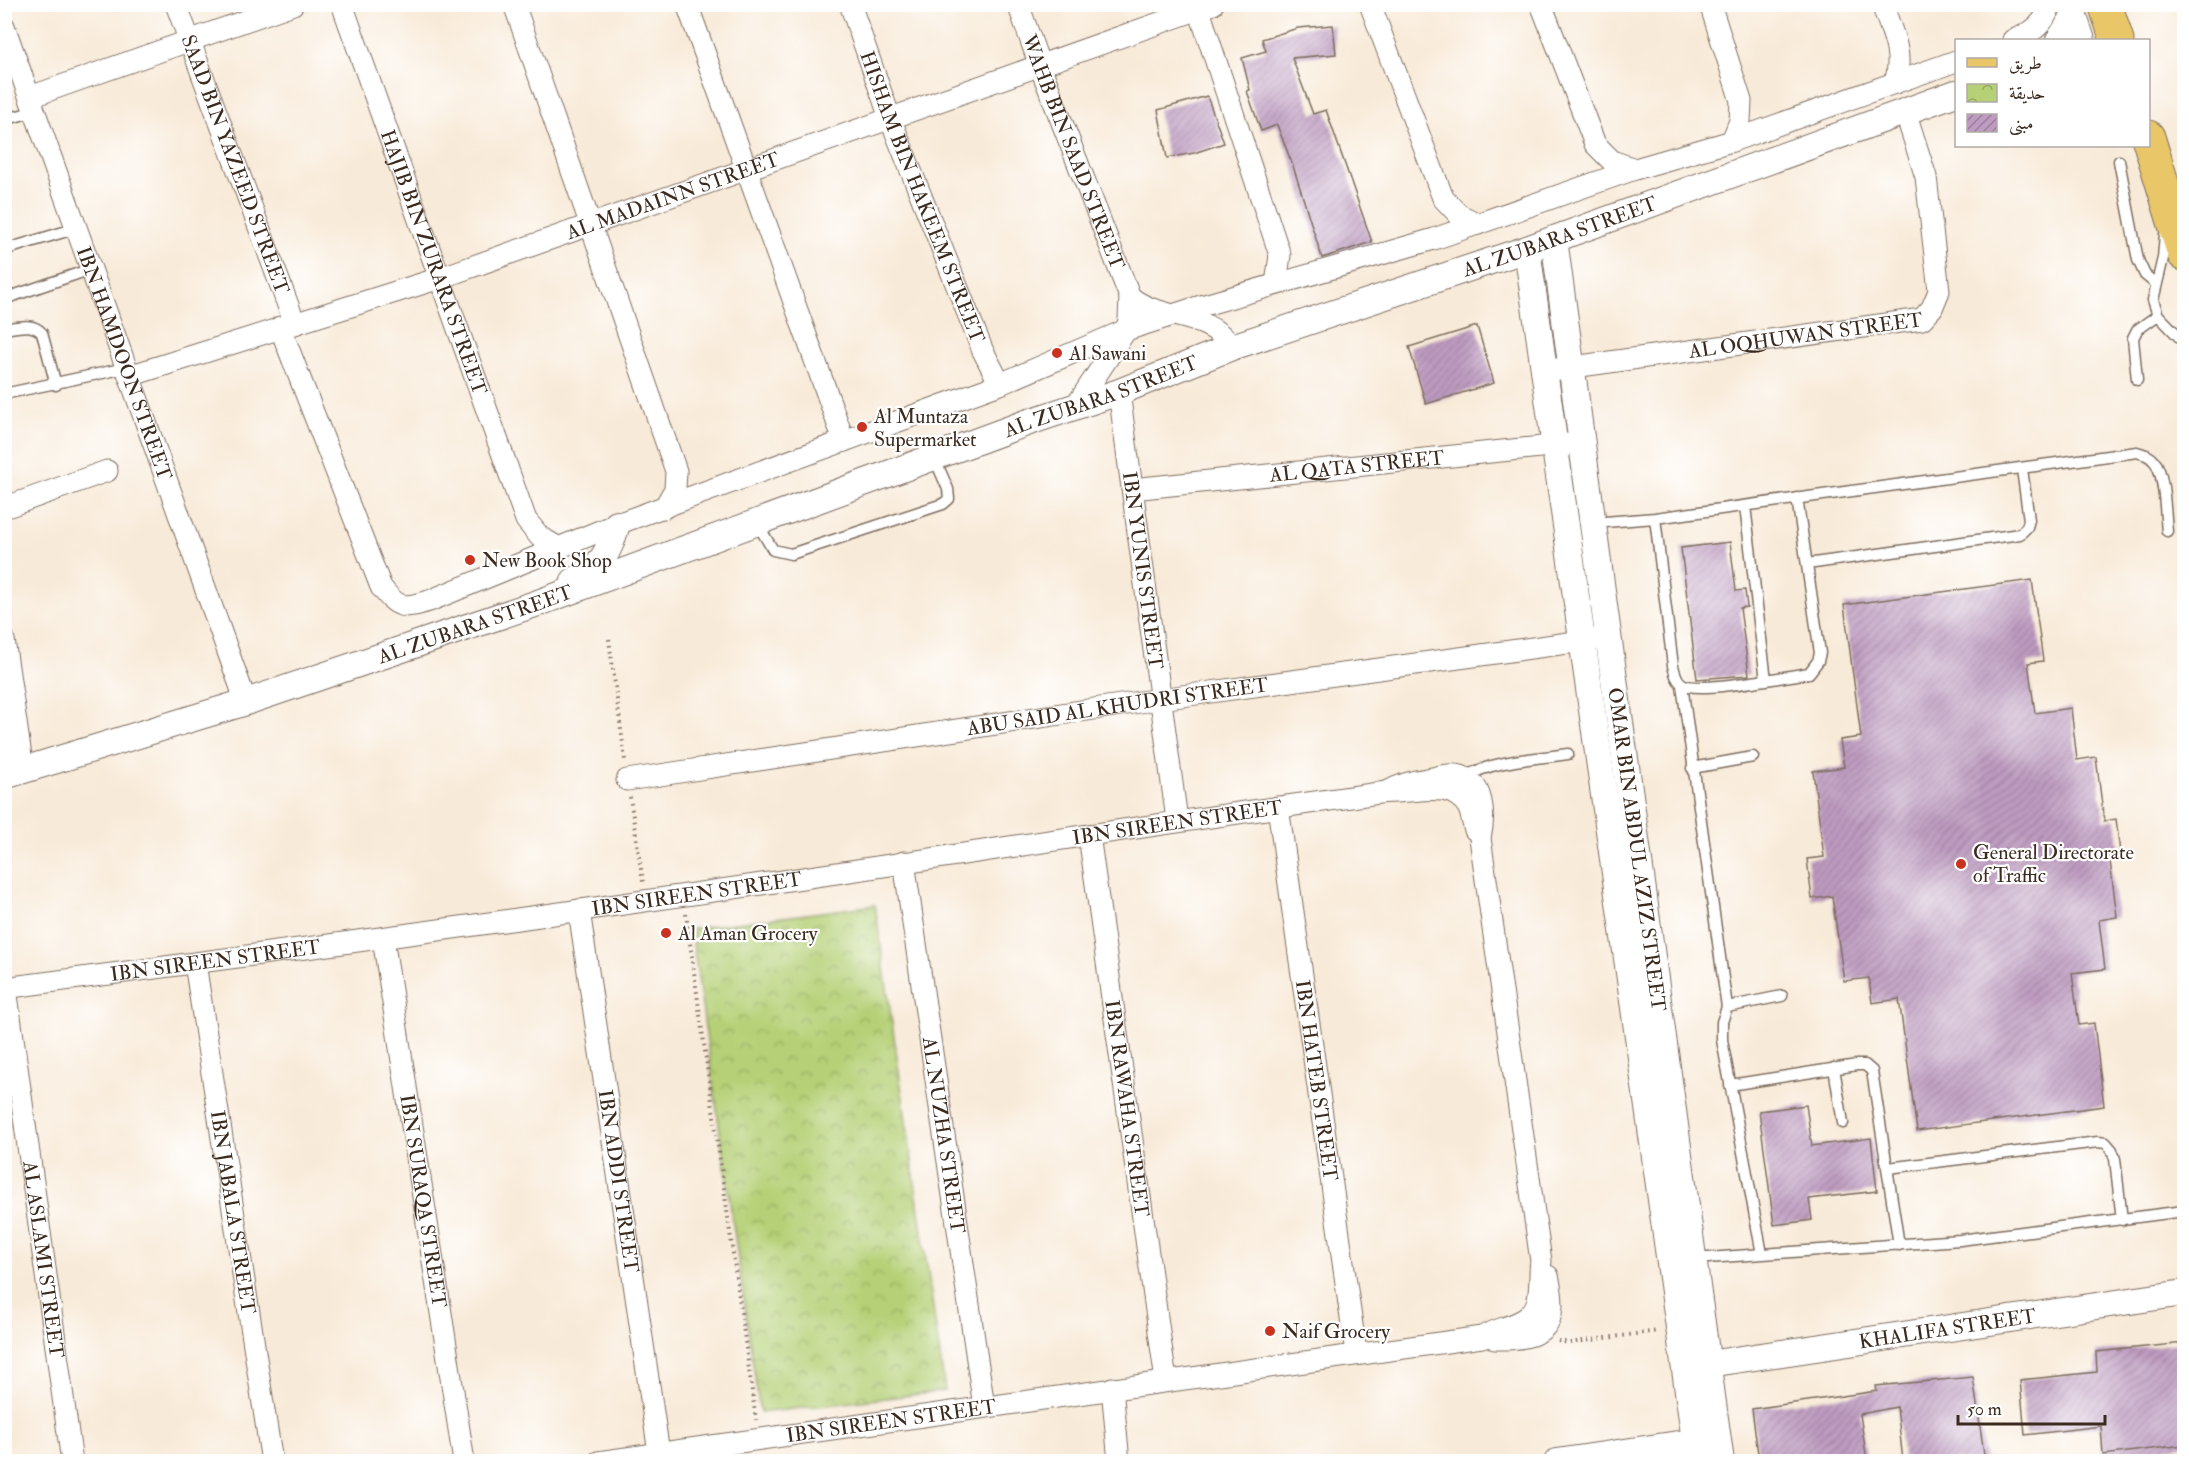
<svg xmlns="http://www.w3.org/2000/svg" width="2189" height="1466" viewBox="0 0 2189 1466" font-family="'IM FELL Double Pica',Amiri,serif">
	<defs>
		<pattern id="park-crowns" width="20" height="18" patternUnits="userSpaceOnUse" patternTransform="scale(1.5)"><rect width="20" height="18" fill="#b5d076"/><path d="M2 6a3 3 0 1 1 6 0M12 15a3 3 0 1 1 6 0" fill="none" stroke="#94a960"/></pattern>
		<pattern id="building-hatch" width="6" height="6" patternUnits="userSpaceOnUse" patternTransform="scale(1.5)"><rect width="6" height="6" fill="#be9bc1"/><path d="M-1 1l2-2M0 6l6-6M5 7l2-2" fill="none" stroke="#9c7f9c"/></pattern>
	</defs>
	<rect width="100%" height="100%" fill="#fff"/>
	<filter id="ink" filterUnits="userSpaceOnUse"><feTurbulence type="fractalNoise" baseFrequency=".0167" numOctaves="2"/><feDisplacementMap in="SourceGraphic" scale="12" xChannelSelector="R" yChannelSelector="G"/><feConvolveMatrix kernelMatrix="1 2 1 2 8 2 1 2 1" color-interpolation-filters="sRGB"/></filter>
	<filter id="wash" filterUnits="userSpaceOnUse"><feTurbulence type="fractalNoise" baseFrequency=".008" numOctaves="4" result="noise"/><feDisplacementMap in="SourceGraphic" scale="24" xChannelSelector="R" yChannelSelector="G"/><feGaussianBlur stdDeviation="1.35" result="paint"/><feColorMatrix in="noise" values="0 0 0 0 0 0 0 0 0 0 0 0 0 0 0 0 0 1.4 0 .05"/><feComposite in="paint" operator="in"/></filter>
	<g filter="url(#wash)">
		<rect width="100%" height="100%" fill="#f8ead8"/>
		<path fill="url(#park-crowns)" stroke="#787d4a" stroke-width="1.5" d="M875 905 945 1391 760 1413 691 929Z"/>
		<g id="blocks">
			<path fill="url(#building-hatch)" d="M1333 25 1336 54 1292 58 1313 114 1326 110 1372 242 1322 258 1293 166 1277 125 1261 131 1247 91 1250 90 1242 58 1266 51 1262 39 1298 28Z
				M1207 96 1224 143 1194 153 1167 158 1158 110Z
				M1477 326 1494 383 1426 404 1409 347Z
				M1730 542 1736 591 1745 590 1747 607 1740 608 1749 675 1697 679 1681 548Z
				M2032 580 2043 661 2028 663 2035 713 2071 708 2077 760 2096 757 2104 821 2116 819 2120 852 2109 853 2117 917 2099 920 2105 969 2072 973 2079 1025 2094 1023 2104 1106 1917 1131 1899 999 1872 1003 1869 978 1844 981 1832 896 1812 899 1807 859 1824 857 1813 771 1844 767 1840 740 1861 737 1844 605Z
				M1806 1105 1812 1146 1871 1138 1877 1191 1809 1199 1812 1220 1774 1225 1759 1111Z
				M2184 1343V1445L2103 1455 2101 1426 2025 1435 2020 1380 2097 1372 2096 1352Z
				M1973 1377 1985 1461H1903L1897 1407 1860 1414 1867 1461H1759L1752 1409 1877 1391 1876 1386Z"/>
		</g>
	</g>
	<g filter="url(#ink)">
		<use href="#blocks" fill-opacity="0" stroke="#7d6d5f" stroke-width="1.5"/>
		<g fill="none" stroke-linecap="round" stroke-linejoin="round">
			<defs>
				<path id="service" d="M4 120 35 111
					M2119 161 2138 260 2145 275 2156 284
					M2165 234 2163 258 2153 300 2158 315 2184 342
					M4 250 77 228
					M4 299 91 269
					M4 329C17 327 33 322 42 333L56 385
					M2137 380 2133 338 2137 330 2158 315
					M4 394 126 368
					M1745 506 1766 680 1809 673 1818 661 1820 653 1797 498
					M1655 518 1673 666C1675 673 1676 679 1681 683 1692 693 1749 682 1766 680
					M757 523 773 550 791 554 943 504 949 499 948 489 934 457
					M1592 523 1655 518 2137 452C2144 454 2149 455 2154 461 2165 472 2165 514 2167 531
					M1807 564 2020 534 2027 527 2029 520 2022 469
					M1682 685 1727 1007 1722 1022V1040L1762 1254
					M1692 768 1753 757
					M1464 777C1495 760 1533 759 1568 754
					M1727 1007 1782 996
					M1834 1068 1843 1123
					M1730 1085 1857 1065H1865L1872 1071 1899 1245
					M1888 1168 2098 1142 2106 1143 2112 1150 2115 1159 2122 1220
					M1694 1259 1960 1240 2184 1211"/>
				<g id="minor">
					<path id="s1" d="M176 4 295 324"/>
					<path id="s2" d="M342 4 526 520 540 537 559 548"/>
					<path d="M514 4 676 471 675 489 664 508"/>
					<path d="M687 4 844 441"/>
					<path id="s3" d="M850 4 890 118 982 349 1000 384"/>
					<path id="s4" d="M1018 4 1040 66 1130 297 1129 320 1126 330 1076 406"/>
					<path d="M1197 4 1280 255 1276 284"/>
					<path d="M1370 4 1443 198 1458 214 1478 224"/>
					<path d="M1541 4 1595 144 1612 161 1635 169"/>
					<path d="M1710 4 1741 101 1740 121 1732 141"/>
					<path d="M1882 4C1892 33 1904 53 1895 83"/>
					<path id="s5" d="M4 26 246 702"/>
					<path d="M2013 40C2031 34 2046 24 2050 4"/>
					<path d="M30 97 293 4"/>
					<path d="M1130 297C1164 323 1205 309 1232 347"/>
					<path d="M280 327 381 587C398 609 403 609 429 601L617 524 1000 384 1126 330 1201 306 1434 239 1635 169 1732 141 1956 61"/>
					<path id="s6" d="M1544 371 1922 319 1932 308 1939 291 1926 177 1905 111"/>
					<path id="s7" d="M129 376 440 278 1213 4"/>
					<path id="s8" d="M1119 392 1177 820"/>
					<path id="s9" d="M1132 489 1570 444"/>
					<path d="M4 508 107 471"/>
					<path d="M4 640 23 770"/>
					<path id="s10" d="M627 780 1160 699 1597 639"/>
					<path id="s11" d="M1278 807 1356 1353"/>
					<path id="s12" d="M1089 835 1166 1381"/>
					<path id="s13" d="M904 862 984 1407"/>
					<path id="s14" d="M579 910 659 1453"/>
					<path id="s15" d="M383 938 464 1462"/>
					<path id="s16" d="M195 963 272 1462"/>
					<path id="s17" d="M4 988C218 960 431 932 644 901 892 866 1139 826 1387 792 1414 794 1451 778 1468 807 1472 814 1472 822 1475 830"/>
					<path id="s18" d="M6 988 72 1462"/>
					<path d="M1495 1339C1545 1340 1560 1327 1548 1276"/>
					<path d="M1112 1388 1119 1462"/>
					<path id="s19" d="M598 1462 1482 1337C1502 1325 1533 1326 1538 1299 1541 1286 1539 1273 1541 1261L1480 838C1485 817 1485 779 1456 775 1447 774 1437 777 1428 779 1413 781 1401 784 1387 792"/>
				</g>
				<g id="tertiary">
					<path d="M2073 4 2074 17 2082 40"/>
					<path d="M2059 40 2074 17"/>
					<path id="s20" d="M1554 239 1721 1462"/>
					<path d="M1527 249 1698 1462"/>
					<path d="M574 581C604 563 607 556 617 524"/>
					<path id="s21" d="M4 776 246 702 538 603 1029 422 1119 392 1232 347 1527 249 1956 93"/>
					<path id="s22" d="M1708 1364 2184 1293"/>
					<path d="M1557 1462 1712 1439"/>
				</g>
				<path id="primary" d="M2105 4 2117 40
					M2148 137 2184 254"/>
			</defs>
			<use href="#service" stroke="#7d6d5f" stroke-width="13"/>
			<use href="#minor" stroke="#7d6d5f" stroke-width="23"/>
			<use href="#tertiary" stroke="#7d6d5f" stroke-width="28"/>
			<use href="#primary" stroke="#7d6d5f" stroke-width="35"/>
			<path stroke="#7d6d5f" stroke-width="4" stroke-dasharray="1.5 4.5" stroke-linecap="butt" d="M609 639 625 760
				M630 797 643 882
				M686 914 756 1420
				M1558 1341 1569 1343 1658 1331"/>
			<use href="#service" stroke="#fff" stroke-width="10"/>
			<use href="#minor" stroke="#fff" stroke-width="21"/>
			<use href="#tertiary" stroke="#fff" stroke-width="26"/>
			<use href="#primary" stroke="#e9c769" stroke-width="33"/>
		</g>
	</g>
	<g fill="#c8321e" stroke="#fff" stroke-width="2">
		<circle cx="1057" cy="353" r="6"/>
		<circle cx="862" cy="427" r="6"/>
		<circle cx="470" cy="560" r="6"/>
		<circle cx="1961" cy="864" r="6"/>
		<circle cx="666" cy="933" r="6"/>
		<circle cx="1270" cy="1331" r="6"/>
	</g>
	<g text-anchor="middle" stroke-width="4.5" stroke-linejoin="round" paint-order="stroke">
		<g font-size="20" fill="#3b2a1e" stroke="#fff">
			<text dy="7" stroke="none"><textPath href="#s4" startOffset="158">WAHB BIN SAAD STREET</textPath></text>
			<text dy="7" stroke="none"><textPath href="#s1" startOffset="171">SAAD BIN YAZEED STREET</textPath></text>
			<text dy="7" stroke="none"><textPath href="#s7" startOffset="573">AL MADAINN STREET</textPath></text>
			<text dy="7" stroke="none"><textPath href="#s3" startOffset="206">HISHAM BIN HAKEEM STREET</textPath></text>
			<text dy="7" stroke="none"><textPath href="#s21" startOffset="1647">AL ZUBARA STREET</textPath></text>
			<text dy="7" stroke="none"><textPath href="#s2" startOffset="274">HAJIB BIN ZURARA STREET</textPath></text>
			<text dy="7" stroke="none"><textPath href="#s6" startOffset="264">AL OQHUWAN STREET</textPath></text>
			<text dy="7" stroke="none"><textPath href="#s5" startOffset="358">IBN HAMDOON STREET</textPath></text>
			<text dy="7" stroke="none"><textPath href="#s21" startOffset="1161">AL ZUBARA STREET</textPath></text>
			<text dy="7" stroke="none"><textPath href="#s9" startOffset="226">AL QATA STREET</textPath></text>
			<text dy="7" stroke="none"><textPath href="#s8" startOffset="180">IBN YUNIS STREET</textPath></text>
			<text dy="7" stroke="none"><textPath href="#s21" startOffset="495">AL ZUBARA STREET</textPath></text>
			<text dy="7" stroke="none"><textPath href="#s10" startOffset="496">ABU SAID AL KHUDRI STREET</textPath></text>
			<text dy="7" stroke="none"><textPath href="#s17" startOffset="1185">IBN SIREEN STREET</textPath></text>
			<text dy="7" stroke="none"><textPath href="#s20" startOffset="616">OMAR BIN ABDUL AZIZ STREET</textPath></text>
			<text dy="7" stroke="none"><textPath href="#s17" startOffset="699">IBN SIREEN STREET</textPath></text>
			<text dy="7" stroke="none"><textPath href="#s17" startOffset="213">IBN SIREEN STREET</textPath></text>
			<text dy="7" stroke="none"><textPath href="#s11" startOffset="276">IBN HATEB STREET</textPath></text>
			<text dy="7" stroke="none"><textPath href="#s12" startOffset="276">IBN RAWAHA STREET</textPath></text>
			<text dy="7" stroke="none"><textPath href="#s13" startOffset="276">AL NUZHA STREET</textPath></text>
			<text dy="7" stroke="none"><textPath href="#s14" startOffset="274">IBN ADDI STREET</textPath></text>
			<text dy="7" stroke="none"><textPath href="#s15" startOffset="266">IBN SURAQA STREET</textPath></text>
			<text dy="7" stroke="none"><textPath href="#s16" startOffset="252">IBN JABALA STREET</textPath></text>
			<text dy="7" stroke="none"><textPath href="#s18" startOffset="274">AL ASLAMI STREET</textPath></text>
			<text dy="7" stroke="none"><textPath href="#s22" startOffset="242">KHALIFA STREET</textPath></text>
			<text dy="7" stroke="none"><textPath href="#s19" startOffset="296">IBN SIREEN STREET</textPath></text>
		</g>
		<g font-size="20" fill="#3b2a1e" stroke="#fff" text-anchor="start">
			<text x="1069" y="360">Al Sawani</text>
			<text x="874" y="423">Al Muntaza<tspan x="874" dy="23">Supermarket</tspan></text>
			<text x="482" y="567">New Book Shop</text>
			<text x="1973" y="859">General Directorate<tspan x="1973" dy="23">of Traffic</tspan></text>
			<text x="678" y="940">Al Aman Grocery</text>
			<text x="1282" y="1338">Naif Grocery</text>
		</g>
	</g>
	<rect width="2189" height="1466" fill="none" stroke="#fff" stroke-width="24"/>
	<rect x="1955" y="39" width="195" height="108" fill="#ffffff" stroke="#b1aaa5" stroke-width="1.5"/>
	<rect x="1967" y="58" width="30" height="9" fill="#e9c769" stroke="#b1aaa5" stroke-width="1.5"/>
	<text x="2009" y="69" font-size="18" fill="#3b2a1e">طريق</text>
	<rect x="1967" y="84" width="30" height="18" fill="url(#park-crowns)" stroke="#b1aaa5" stroke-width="1.5"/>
	<text x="2009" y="99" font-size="18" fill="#3b2a1e">حديقة</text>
	<rect x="1967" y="114" width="30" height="18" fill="url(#building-hatch)" stroke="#b1aaa5" stroke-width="1.5"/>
	<text x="2009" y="129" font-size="18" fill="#3b2a1e">مبنى</text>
	<path d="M1958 1415v9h147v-9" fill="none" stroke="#3b2a1e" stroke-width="3"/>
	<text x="1967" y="1415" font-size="18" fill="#3b2a1e" stroke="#ffffff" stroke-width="4.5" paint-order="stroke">50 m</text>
</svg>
